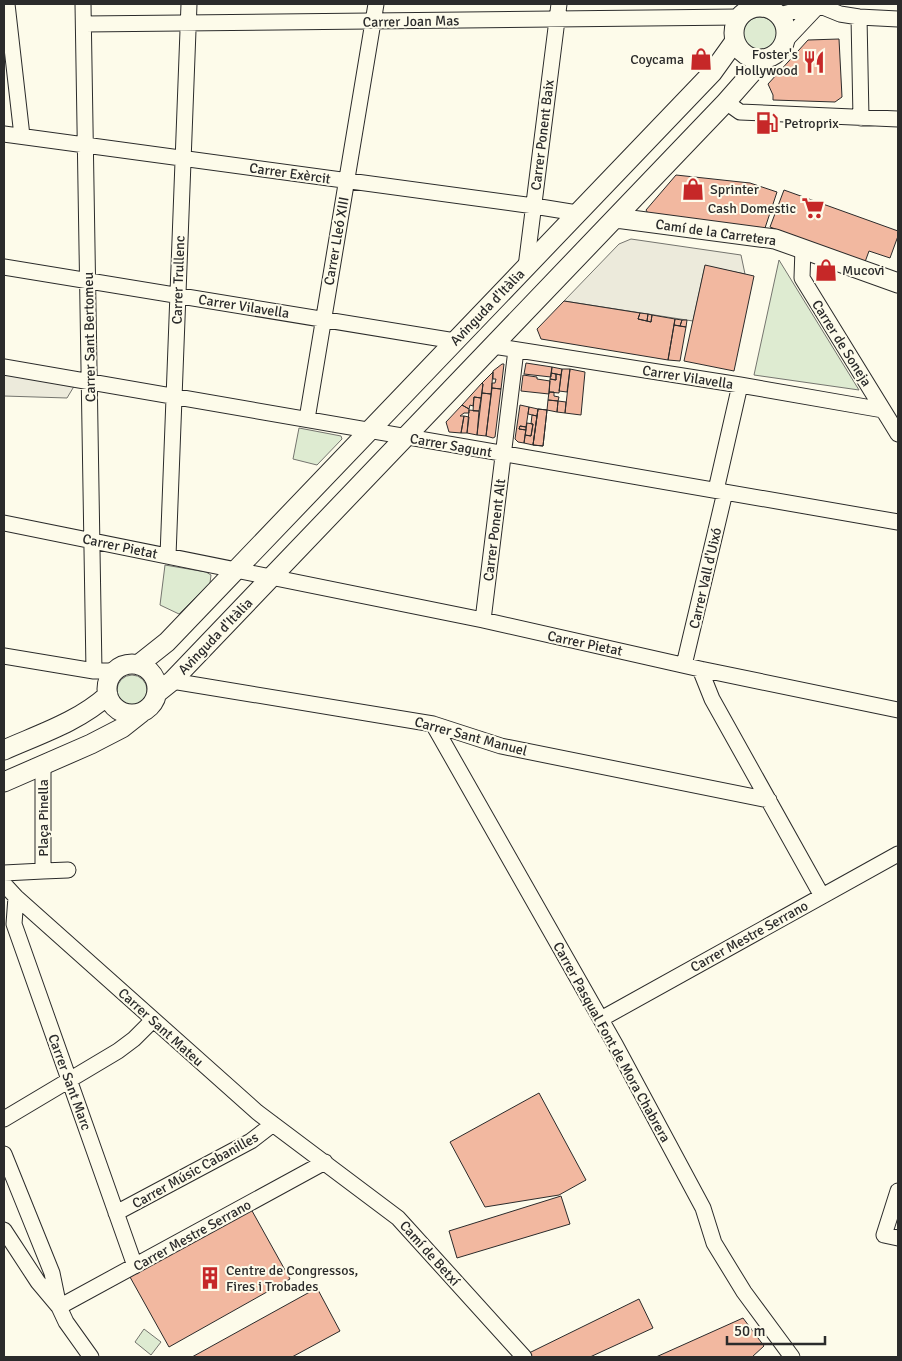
<svg xmlns="http://www.w3.org/2000/svg" width="902" height="1361" viewBox="0 0 902 1361" font-family="Signika,sans-serif">
	<rect width="100%" height="100%" fill="#fdfbea"/>
	<path fill="#deebd1" stroke="#74746e" d="M743 34a17 17 0 1 1 34 0a17 17 0 1 1-34 0Z
		M779 260 859 390 754 375Z
		M299 428 341 436 342 439 317 465 293 459Z
		M165 565 206 572 211 575 210 583 179 614 160 605Z
		M117 690a15 15 0 1 1 30 0a15 15 0 1 1-30 0Z
		M144 1329 161 1342 151 1355 135 1342Z"/>
	<path fill="#eceadb" stroke="#74746e" d="M631 239 741 255 745 274 705 266 693 321 564 301 619 244Z
		M4 371 76 383 67 398 4 396Z"/>
	<path fill="#f2b8a0" stroke="#2b2b2b" d="M839 39 842 97 835 102 773 100V95L768 84 808 40Z
		M777 117 778 128 756 129V119Z
		M676 175 750 183 777 192 765 228 650 217 646 210Z
		M784 190 898 231V236L890 258 869 251 865 262 770 227Z
		M705 265 754 276 734 371 684 361Z
		M564 301 640 313 638 319 651 322 652 315 675 319 668 360 541 339 537 329Z
		M640 313 648 314 647 321 638 319Z
		M648 314 652 315 651 322 647 321Z
		M675 319 682 320 680 326 674 325Z
		M682 320H687L686 327 680 326Z
		M674 325 686 327 680 361 668 360Z
		M526 363 552 367 551 377 524 374Z
		M502 364H504L501 389 492 388V383H495L496 379H493V371Z
		M552 367 562 369 561 375 551 373Z
		M562 369H570L567 392 559 391Z
		M570 369 585 372 581 415 565 413Z
		M493 372 491 394 482 393 483 384 482 383Z
		M551 373 556 374V380L550 379Z
		M556 374 561 375 559 393 549 392 550 379 556 380Z
		M523 375 537 377V379L550 381 549 394 521 391Z
		M482 383 483 384 481 398 474 397 473 406 470 405 469 409 462 405Z
		M492 388 501 389 495 437 493 438 486 436Z
		M549 392H554V396L559 397 558 401 548 400Z
		M482 393 491 394 486 436 477 435Z
		M474 397 481 398 479 411H473Z
		M548 400 558 401 557 412 547 410Z
		M558 401 566 402 565 413 557 412Z
		M462 405 469 409V413H464L460 416H464L461 433 449 432 446 422Z
		M520 405 529 407 526 427 520 426 519 429 526 430 524 443 518 442 515 439Z
		M529 407 538 409 537 416 528 414Z
		M538 409 547 410 543 446 533 445Z
		M538 409 547 410 543 446 533 445Z
		M469 410 479 411 477 435 467 433Z
		M532 415 537 416 533 445 524 443 525 435 531 436 533 424H531Z
		M464 416 469 417 467 433H461Z
		M527 423 533 424 531 436 525 435Z
		M520 426 526 427V430L519 429Z
		M539 1093 586 1180 559 1195 485 1207 450 1142Z
		M561 1196 570 1224 457 1258 449 1231Z
		M251 1209 290 1279 169 1347 130 1277Z
		M317 1288 340 1331 292 1357H192Z
		M639 1299 653 1328 590 1357H533L529 1353Z
		M743 1318 764 1346 752 1357H656Z"/>
	<g fill="none" stroke-linecap="round" stroke-linejoin="round">
		<defs>
			<path id="minor" d="M7 4 22 136
				M83 4 94 671
				M818 5 840 14 859 17 898 19
				M779 15 818 5
				M859 17 861 118
				M84 24 739 17
				M786 40 820 4
				M726 102 740 112 898 119
				M4 134 534 206 577 213
				M803 248 802 278 898 434
				M4 267 455 341
				M526 267 559 4
				M493 346 740 385 883 410
				M4 367 898 522
				M307 419 376 4
				M716 490 740 385
				M4 523 483 620 700 669 898 710
				M168 556 189 4
				M483 620 516 350
				M4 656 94 671H116
				M684 665 725 492
				M700 669 712 699 822 896
				M172 681 433 724 501 746 769 800
				M433 724 616 1046 703 1208 714 1243 744 1292 792 1357
				M43 871 68 870
				M4 873 43 871V765
				M4 884 16 897 257 1112 398 1218 524 1357
				M16 897 14 924 135 1266
				M601 1019 898 854
				M4 1119 118 1051 134 1039 153 1020
				M4 1154 52 1273 59 1307
				M898 1191 884 1235 898 1238
				M116 1213 251 1141 273 1124
				M4 1230 38 1282 59 1307 66 1322 91 1357
				M59 1307 325 1162"/>
			<path id="major" d="M734 33a26 26 0 1 1 52 0a26 26 0 1 1-52 0Z
				M616 218 775 239 898 283
				M107 689a25 25 0 1 1 50 0a25 25 0 1 1-50 0Z
				M138 665 167 642 712 73 735 41
				M157 693 172 681 726 102 763 60
				M4 750C40 734 78 722 108 695
				M4 782 91 744 122 728 141 713"/>
		</defs>
		<use href="#minor" stroke="#2b2b2b" stroke-width="17"/>
		<use href="#major" stroke="#2b2b2b" stroke-width="21"/>
		<use href="#minor" stroke="#fdfbea" stroke-width="15"/>
		<use href="#major" stroke="#fdfbea" stroke-width="19"/>
	</g>
	<defs>
		<symbol id="shop-bare" viewBox="-9 -9 18 18"><path d="M-5-2.5h2.3a2.7 3.5 0 0 1 5.4 0H5L5.5 6h-11ZM-1.5-2.5h3a1.5 2.3 0 0 0-3 0Z" fill="#c62828" stroke="#fdfbea" stroke-width="2.5" paint-order="stroke"/></symbol>
		<symbol id="restaurant-bare" viewBox="-9 -9 18 18"><path d="M-5-6h1v4h1v-4h1v4h1v-4h1v5L-1.5 .5V6h-2V.5L-5-1ZM5-6V6H3V1.5H1.5Q1.5-4 5-6Z" fill="#c62828" stroke="#fdfbea" stroke-width="2.5" paint-order="stroke"/></symbol>
		<symbol id="fuel-bare" viewBox="-9 -9 18 18"><path d="M-5.5-6h7V0h2V4h1.3V-2.5L3-4.5l.8-.8L6-3V5H2.5V1h-1V6h-7ZM-4.2-4.7v3.2H.2V-4.7Z" fill="#c62828" stroke="#fdfbea" stroke-width="2.5" paint-order="stroke"/></symbol>
		<symbol id="supermarket-bare" viewBox="-9 -9 18 18"><path d="M-6-5.5h2.5l.6 2H6L4.5 2H-2.5L-4.4-4H-6ZM-1.5 3.2a1.3 1.3 0 1 0 .1 0ZM3 3.2a1.3 1.3 0 1 0 .1 0Z" fill="#c62828" stroke="#fdfbea" stroke-width="2.5" paint-order="stroke"/></symbol>
		<symbol id="building-bare" viewBox="-9 -9 18 18"><path d="M-4-6H4V6H1V3H-1V6H-4ZM-2.5-4.3h1.7v1.8h-1.7ZM.8-4.3h1.7v1.8H.8ZM-2.5-1h1.7V.8h-1.7ZM.8-1h1.7V.8H.8Z" fill="#c62828" stroke="#fdfbea" stroke-width="2.5" paint-order="stroke"/></symbol>
	</defs>
	<g fill-rule="evenodd">
		<use href="#shop-bare" x="685" y="43" width="32" height="32"/>
		<use href="#restaurant-bare" x="798" y="46" width="32" height="32"/>
		<use href="#fuel-bare" x="751" y="107" width="32" height="32"/>
		<use href="#shop-bare" x="677" y="173" width="32" height="32"/>
		<use href="#supermarket-bare" x="797" y="192" width="32" height="32"/>
		<use href="#shop-bare" x="810" y="254" width="32" height="32"/>
		<use href="#building-bare" x="194" y="1262" width="32" height="32"/>
	</g>
	<g text-anchor="middle" stroke-width="4" stroke-linejoin="round" paint-order="stroke">
		<g font-size="14" fill="#2b2b2b" stroke="#fdfbea">
			<text transform="translate(411 21) rotate(-1)" y="5">Carrer Joan Mas</text>
			<text transform="translate(542 135) rotate(-83)" y="5">Carrer Ponent Baix</text>
			<text transform="translate(290 173) rotate(8)" y="5">Carrer Exèrcit</text>
			<text transform="translate(716 232) rotate(8)" y="5">Camí de la Carretera</text>
			<text transform="translate(336 241) rotate(-80)" y="5">Carrer Lleó XIII</text>
			<text transform="translate(178 280) rotate(-88)" y="5">Carrer Trullenc</text>
			<text transform="translate(244 306) rotate(9)" y="5">Carrer Vilavella</text>
			<text transform="translate(487 307) rotate(-46)" y="5">Avinguda d'Itàlia</text>
			<text transform="translate(89 337) rotate(-91)" y="5">Carrer Sant Bertomeu</text>
			<text transform="translate(842 343) rotate(58)" y="5">Carrer de Soneja</text>
			<text transform="translate(688 377) rotate(9)" y="5">Carrer Vilavella</text>
			<text transform="translate(451 445) rotate(10)" y="5">Carrer Sagunt</text>
			<text transform="translate(494 530) rotate(-83)" y="5">Carrer Ponent Alt</text>
			<text transform="translate(120 546) rotate(12)" y="5">Carrer Pietat</text>
			<text transform="translate(705 578) rotate(-77)" y="5">Carrer Vall d'Uixó</text>
			<text transform="translate(215 636) rotate(-46)" y="5">Avinguda d'Itàlia</text>
			<text transform="translate(585 643) rotate(12)" y="5">Carrer Pietat</text>
			<text transform="translate(471 736) rotate(15)" y="5">Carrer Sant Manuel</text>
			<text transform="translate(43 818) rotate(-90)" y="5">Plaça Pinella</text>
			<text transform="translate(749 936) rotate(-29)" y="5">Carrer Mestre Serrano</text>
			<text transform="translate(161 1027) rotate(42)" y="5">Carrer Sant Mateu</text>
			<text transform="translate(612 1042) rotate(61)" y="5">Carrer Pasqual Font de Mora Chabrera</text>
			<text transform="translate(70 1082) rotate(70)" y="5">Carrer Sant Marc</text>
			<text transform="translate(195 1170) rotate(-29)" y="5">Carrer Músic Cabanilles</text>
			<text transform="translate(192 1235) rotate(-29)" y="5">Carrer Mestre Serrano</text>
			<text transform="translate(430 1253) rotate(48)" y="5">Camí de Betxí</text>
		</g>
		<g font-size="14" fill="#2b2b2b" stroke="#fdfbea" text-anchor="start">
			<text x="798" y="59" text-anchor="end">Foster's<tspan x="798" dy="16">Hollywood</tspan></text>
			<text x="684" y="64" text-anchor="end">Coycama</text>
			<text x="784" y="128">Petroprix</text>
			<text x="710" y="194">Sprinter</text>
			<text x="796" y="213" text-anchor="end">Cash Domestic</text>
			<text x="842" y="275">Mucovi</text>
			<text x="226" y="1275">Centre de Congressos,<tspan x="226" dy="16">Fires i Trobades</tspan></text>
		</g>
	</g>
	<rect width="902" height="1361" fill="none" stroke="#2b2b2b" stroke-width="10"/>
	<path d="M727 1336v8h98v-8" fill="none" stroke="#2b2b2b" stroke-width="2.5"/>
	<text x="734" y="1336" font-size="15" fill="#2b2b2b" stroke="#fdfbea" stroke-width="4" paint-order="stroke">50 m</text>
</svg>
